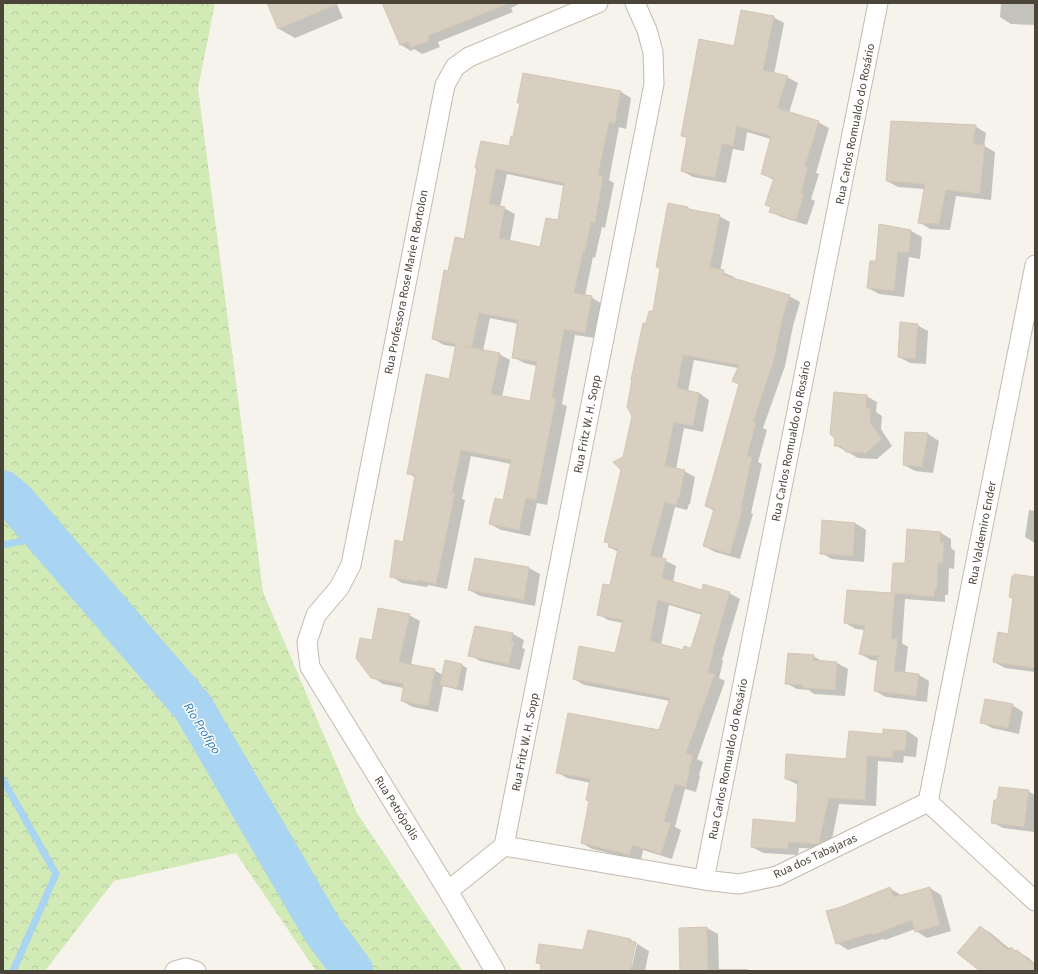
<svg xmlns="http://www.w3.org/2000/svg" width="1038" height="974" viewBox="0 0 1038 974" font-family="'Source Sans 3',sans-serif">
	<defs>
		<pattern id="forest-crowns" width="20" height="18" patternUnits="userSpaceOnUse"><rect width="20" height="18" fill="#d2eab5"/><path d="M2 6a3 3 0 1 1 6 0M12 15a3 3 0 1 1 6 0" fill="none" stroke="#b6ca9c"/></pattern>
	</defs>
	<rect width="100%" height="100%" fill="#f6f3ec"/>
	<path fill="url(#forest-crowns)" d="M3 3H215L198 88 263 592 357 813 463 971H316L236 853 114 881 45 971H3Z"/>
	<path fill="#0003" fill-rule="evenodd" d="M268 3H336L343 18 295 38 279 29Z
		M383 3H521L511 8 513 12 438 42 440 47 422 54 414 49 411 51 401 45Z
		M1001 3H1035V25L1011 24 1000 17Z
		M773 17 784 23 774 74 787 77 798 83 789 113 818 122 829 128 816 173 819 174 811 199 815 201 807 225 781 217 771 211 772 208 767 205 774 180 762 174 771 139 747 132 744 151 733 149 726 183 693 177 682 171 688 139 683 136 734 47Z
		M524 74 621 92 631 98 626 129 619 127 609 180 614 183 605 228 602 227 595 258 593 257 585 296 591 297 602 304 595 338 575 335 562 404 567 406 547 505 537 503 530 536 501 530 490 524 504 501 511 464 471 456 462 499 465 500 447 589 428 585 427 587 402 583 391 576 404 543 416 478 408 473 450 380 457 347 444 345 433 339 449 272 464 240 478 168 510 148 514 138 521 104 518 102ZM507 174 564 186 558 222 541 248 510 241 515 214 504 208 500 207ZM490 318 519 324 513 357 524 363 537 366 531 402 502 397 510 360 499 354 483 351Z
		M975 126 986 133 984 146 995 152 991 200 956 196 950 230 930 229 919 222 925 189 898 187 887 181Z
		M688 208 693 211 719 216 730 222 720 271 734 277 733 279 789 296 800 302 793 326 785 366 763 428 767 430 758 462 762 464 751 513 753 514 740 559 715 552 704 546 714 511 706 506 740 385 734 381 738 368 694 360 688 391 699 393 709 400 703 432 684 428 676 469 684 471 695 477 690 504H689L687 510 675 507 662 559 676 566 673 582 703 591 729 593 740 599 722 660 723 661 719 678 725 681 697 759 703 762 699 775 700 776 696 792 685 789 675 827 681 830 672 859 643 850 641 861 592 849 582 843 590 802 591 783 567 778 557 772 660 732 670 701 584 685 574 679 616 654 623 623 608 620 598 614 611 586 618 552 609 547 610 544 606 541 633 416 647 325 653 313 661 270 657 267ZM669 605 702 615 692 649 683 652 661 645Z
		M880 226 911 231 922 237 920 259 909 257 904 297 879 294 868 288 876 262Z
		M917 325 928 331 926 364 910 363 899 357Z
		M866 396 877 402 876 412 882 416 881 429 892 446 877 459 858 458 835 445Z
		M906 433 928 434 939 441 933 473 915 471 904 465Z
		M1029 510 1035 511V543L1025 537Z
		M823 521 855 523 866 530 864 562 832 559 821 553Z
		M941 533 951 539V548L955 551 954 569 949 568 948 595H945V602L905 599 902 643 908 647 905 673 919 675 929 681 927 702 886 697 875 691 879 661 871 660 860 654 865 630 856 629 845 623 892 594 906 565Z
		M476 559 529 568 540 574 535 606 480 596 469 590Z
		M1035 578V672L1005 668 994 662 1008 635 1014 599 1010 597Z
		M409 615 420 621 411 665 434 670 443 675 446 662 462 665 467 668 463 691 443 686 438 712 413 707 402 701 404 688 383 684 372 677 373 641Z
		M513 634 524 640 522 648 525 649 520 670 480 661 470 655Z
		M813 656 824 662 837 663 848 669 845 696 814 694 809 690 797 689 786 683Z
		M1012 705 1023 712 1019 734 992 728 981 722Z
		M907 731 918 738 916 757 904 756 903 763 878 761 876 806 839 804 830 849 799 848 798 855 763 853 752 847 797 824 799 785 786 779 847 760 884 735Z
		M1028 791 1035 795V832L1003 828 992 822Z
		M890 888 902 896 930 888 941 895 951 931 927 938 916 931 915 929 885 940 883 939 848 950 837 943 841 908Z
		M981 927 992 934 1010 949 1011 948 1029 958 1035 964V971H981Z
		M707 928 718 934 719 969H747L750 971H689Z
		M589 931 631 940 649 951 645 971H541L542 965 537 963 584 951ZM635 944H637L632 966 630 965Z"/>
	<g fill="none" stroke-linecap="round" stroke-linejoin="round">
		<path stroke="#a9d4f2" stroke-width="7" d="M3 545 45 536
			M3 780 56 874 13 971"/>
		<path stroke="#a9d4f2" stroke-width="41" d="M3 491 14 500 193 707 322 929 353 971"/>
	</g>
	<path fill="#d8cfc1" stroke="#d3c7b4" fill-rule="evenodd" d="M267 3H340L278 29Z
		M382 3H507V4L428 36 429 41 411 48 408 42 400 45Z
		M741 10 774 16 763 70 788 76 777 108 819 121 805 166 808 167 801 193 804 194 796 220 769 212 771 207 765 205 774 178 761 174 771 136 737 126 733 146 722 144 715 178 681 171 687 137 681 136 699 39 734 46Z
		M523 73 621 91 615 123 609 122 598 175 603 176 595 223 591 222 585 252H583L574 293 592 296 585 333 564 329 552 398 556 399 536 500 526 498 519 530 489 524 495 498 503 500 511 460 461 450 452 493H455L436 584 417 580V582L390 577 395 540 403 542 415 475 407 474 426 374 449 379 456 344 432 339 444 270 448 271 455 237 464 239 477 168H475L481 141 509 146 511 136H513L520 103H517ZM496 169 564 183 558 220 546 218 540 247 499 238 505 207 489 204ZM479 313 518 320 512 358 537 362 530 401 491 394 500 353 464 346 472 347Z
		M891 121 976 125 973 144 985 145 980 194 946 190 939 224 918 223 925 184 886 181Z
		M668 203 688 207V209L720 215 710 267 724 270 723 275 790 295 782 319 774 360 753 422 756 423 747 456 752 457 741 507H743L730 554 703 546 714 509 705 506 739 384 732 381 739 365 683 355 677 388 699 393 693 426 674 422 665 466 685 470 679 499 678 498 677 505 665 502 650 556 666 559 662 578 702 590 703 584 730 592 712 654H713L708 672 715 674 686 753 693 755 689 769H690L686 787 675 784 664 821 671 823 661 854 632 845 630 855 581 843 589 801 586 800 590 779 556 773 568 713 659 730 670 698 573 679 579 646 615 653 623 620 597 615 603 584 610 585 618 549 608 547 609 543 604 542 621 470 613 462 623 457 632 416 627 407 632 380H631L643 323H646L649 311H653L660 268 656 267ZM658 600 702 613 691 648 684 646 683 650 650 641Z
		M879 224 911 230 909 253 898 252 894 291 867 288 870 261H876Z
		M900 322 918 324 915 359 898 357Z
		M834 392 867 395 866 408H871L870 422 882 439 866 453 846 452 841 446H834L835 439 830 434Z
		M905 432 928 433 922 467 903 465Z
		M822 520 855 523 853 556 820 554Z
		M907 529 941 532 940 543H944L943 563H938L937 589H935L934 597 895 593 891 639H898L894 671 919 674 916 696 874 691 878 656 859 654 865 626 844 623 847 590 891 593 893 563H905Z
		M475 558 529 567 524 600 468 590Z
		M1014 574 1035 577V668L993 662 998 632 1008 634 1013 598 1009 597 1012 576H1014Z
		M378 608 410 614 399 662 435 669 428 706 401 701 404 684 371 678 356 658 360 638 372 640Z
		M475 626 513 633 511 642H514L509 664 468 656Z
		M788 653 814 655 813 660 837 662 835 690 803 688V685L785 684Z
		M445 660 462 664 457 688 440 685Z
		M985 699 1013 704 1008 728 980 723Z
		M883 729 907 731 905 751 893 750V758L867 756 865 800 829 798 819 843 817 844 788 842V849L751 847 753 819 796 823 798 780 785 779 786 754 846 759 849 731 883 734Z
		M999 787 1029 790 1024 827 991 823 994 800H997Z
		M890 887 894 897 930 887 940 925 915 932 912 920 873 935 872 933 836 944 826 911 841 907Z
		M980 926 1008 950 1011 947 1015 951 1017 950 1035 966V971H980L957 953Z
		M707 927 708 971H680L679 928Z
		M588 930 631 939 630 941 636 942 630 971H540L541 964 536 963 539 944 583 950Z"/>
	<g fill="none" stroke-linecap="round" stroke-linejoin="round">
		<defs>
			<path id="minor" d="M928 802 1035 265
				M928 802 1035 901
				M504 846 654 84 653 52 647 30 635 3
				M704 880 878 3
				M448 891 504 846 704 880 739 884 777 876 928 802
				M175 971 186 968 196 971
				M495 971 448 891 310 667 307 642 316 615 339 588 351 565 445 85 455 67 469 57 598 3"/>
		</defs>
		<use href="#minor" stroke="#c2bbae" stroke-width="21"/>
		<use href="#minor" stroke="#fff" stroke-width="19"/>
	</g>
	<g text-anchor="middle" stroke-width="3" stroke-linejoin="round" paint-order="stroke">
		<g font-size="12" fill="#4b4439" stroke="#fff">
			<text transform="translate(855 124) rotate(-79)" y="4">Rua Carlos Romualdo do Rosário</text>
			<text transform="translate(406 282) rotate(-79)" y="4">Rua Professora Rose Marie R Bortolon</text>
			<text transform="translate(587 424) rotate(-79)" y="4">Rua Fritz W. H. Sopp</text>
			<text transform="translate(791 441) rotate(-79)" y="4">Rua Carlos Romualdo do Rosário</text>
			<text transform="translate(982 533) rotate(-79)" y="4">Rua Valdemiro Ender</text>
			<text transform="translate(525 742) rotate(-79)" y="4">Rua Fritz W. H. Sopp</text>
			<text transform="translate(728 759) rotate(-79)" y="4">Rua Carlos Romualdo do Rosário</text>
			<text transform="translate(397 808) rotate(58)" y="4">Rua Petrópolis</text>
			<text transform="translate(815 856) rotate(-25)" y="4">Rua dos Tabajaras</text>
		</g>
		<g font-size="13" font-style="italic" fill="#2e7ab2" stroke="#fff">
			<text transform="translate(203 728) rotate(58)" y="5">Rio Profipo</text>
		</g>
	</g>
	<rect width="1038" height="974" fill="none" stroke="#4b4439" stroke-width="8"/>
</svg>
